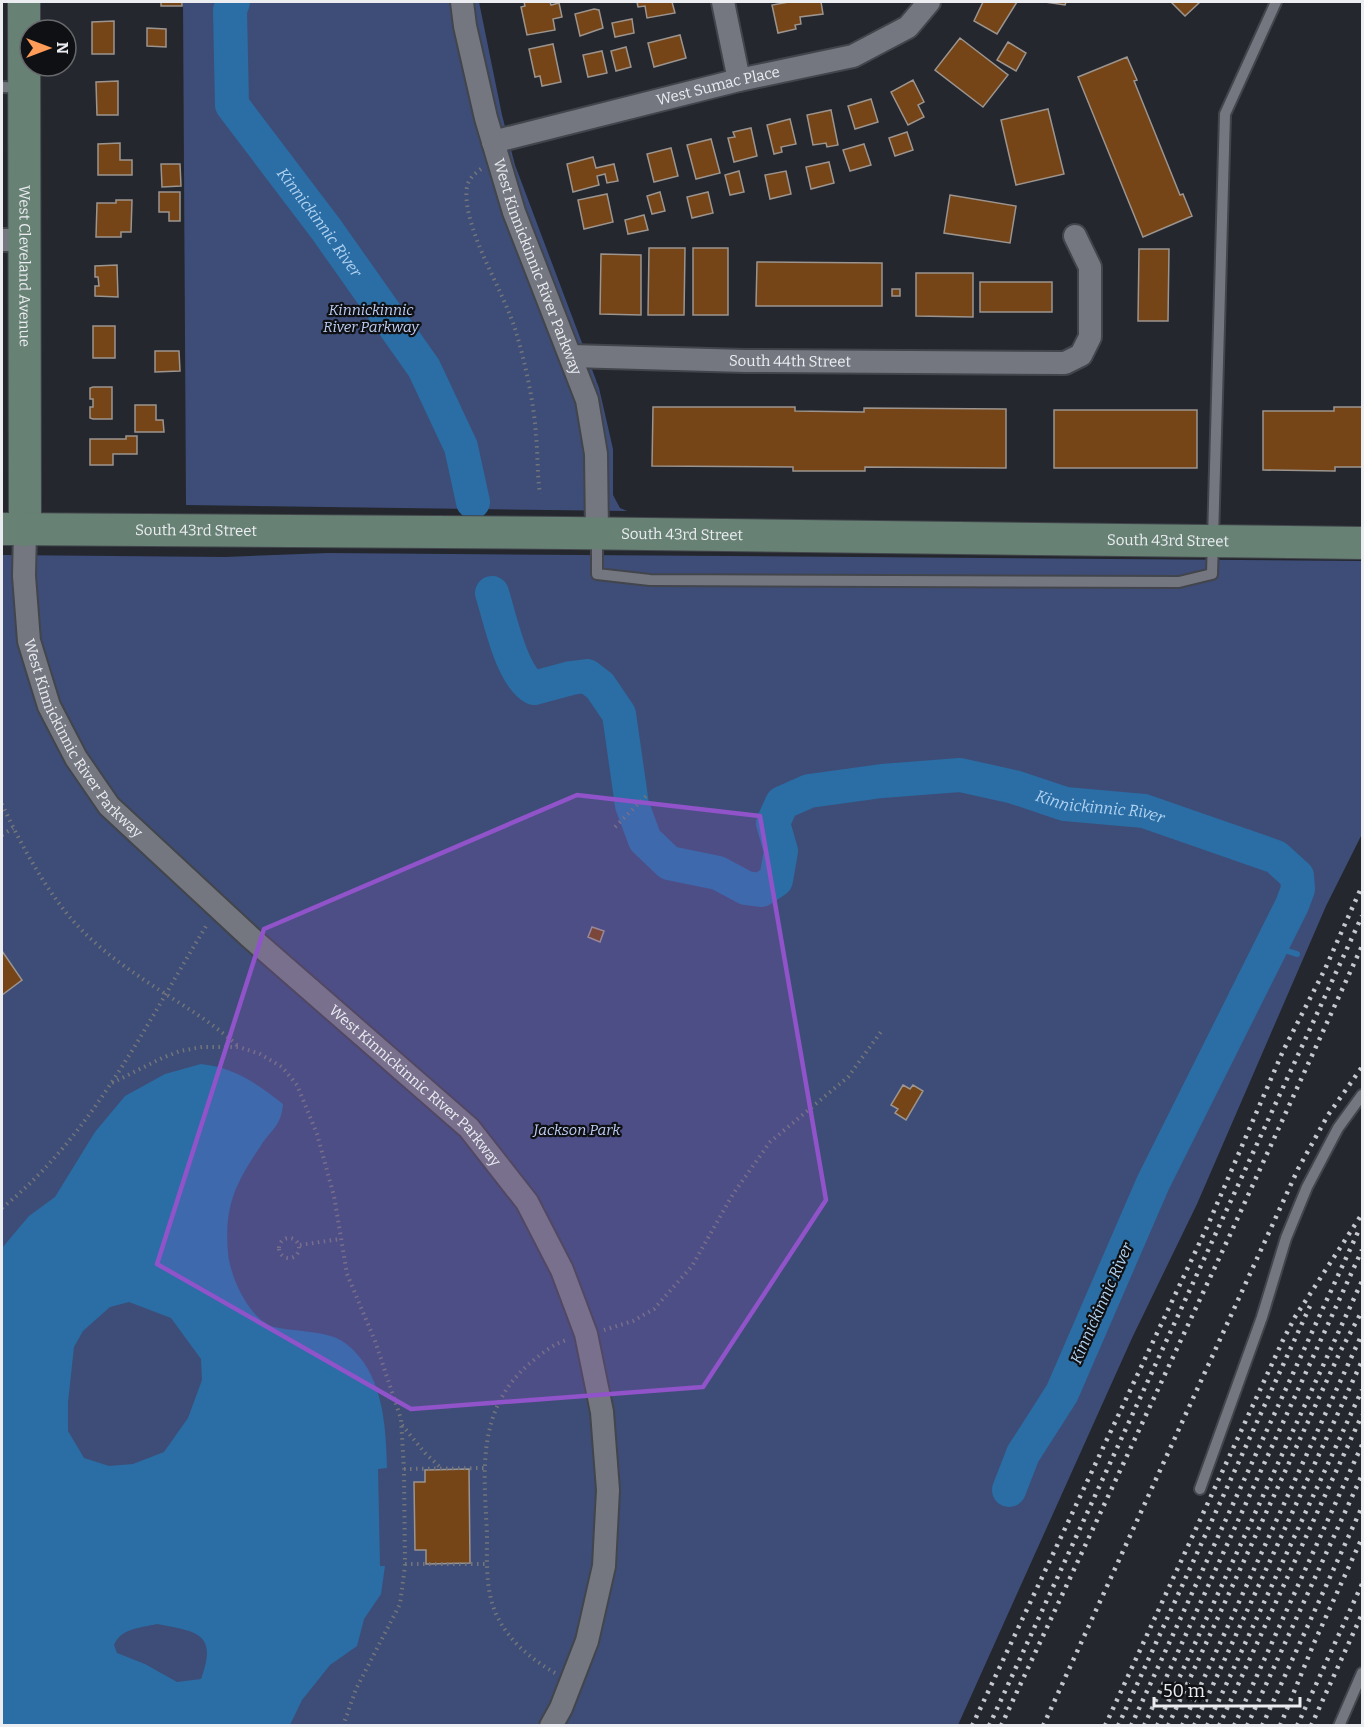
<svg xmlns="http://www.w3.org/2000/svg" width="1364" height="1727" viewBox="0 0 1364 1727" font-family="Bitter,serif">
	<rect width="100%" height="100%" fill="#24272e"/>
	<path fill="#3e4d77" d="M183 2H479L502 115 515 165 599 388 613 449V495L620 508 627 511 186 505Z
		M328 553 1362 561V834L1326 906 1197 1204 1132 1338 958 1725H2V555L225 557Z"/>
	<path fill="#2a6ea5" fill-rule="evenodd" d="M201 1064C236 1068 256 1083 283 1104 281 1127 271 1129 260 1147 235 1184 224 1207 228 1253 230 1276 249 1320 274 1327 294 1332 328 1330 345 1343 383 1371 386 1425 387 1468L378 1469 380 1566H385L381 1594 364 1619 357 1646 330 1665 302 1700 290 1725H2V1248L29 1216 55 1197 95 1132 125 1096 165 1074ZM129 1302 171 1318 201 1359 202 1380 188 1418 164 1452 133 1464 109 1466 84 1458 68 1431V1402L74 1347 83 1331 110 1307ZM157 1624C197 1632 218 1632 201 1679L177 1682 145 1664 117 1653 114 1645C121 1628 140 1628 157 1624Z"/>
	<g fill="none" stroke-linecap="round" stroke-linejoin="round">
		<path stroke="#2a6ea5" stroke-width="6" d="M1271 946 1297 954"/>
		<g stroke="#2a6ea5" stroke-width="34">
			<path id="s1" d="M233 2 230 10 232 105 326 229 424 368 461 447 473 502"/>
			<path id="s2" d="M492 593C500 618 511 675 534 688L571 678 587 676 600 686 619 714 632 805 645 840 669 863 718 873 746 888 761 890 776 880 781 851 773 823 782 803 809 791 882 781 960 775 1014 787 1065 804 1144 811 1276 857 1297 876 1298 889 1292 905 1153 1183 1062 1393 1023 1454 1009 1490"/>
		</g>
	</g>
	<path fill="#754417" stroke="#9c948e" stroke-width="1.5" d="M161 2H182V6H161Z
		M524 2H550L551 5 559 3 562 17 553 19 555 30 527 35 521 7 525 6Z
		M637 2H672L675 13 647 18 645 6 638 7Z
		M789 2H821L823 14 800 17 801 24 795 25 796 29 778 33 772 5Z
		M983 2H1017L997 34 974 21Z
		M1045 2H1066L1065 5Z
		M1171 2H1200L1185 16Z
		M594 9 599 10 603 28 580 36 575 14Z
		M632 19 634 33 615 37 612 23Z
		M114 21V54H92V22Z
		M147 28 166 29V47L147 46Z
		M680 35 686 58 654 67 648 43Z
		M960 38 1008 75 983 107 935 70Z
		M1008 42 1026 53 1016 71 997 60Z
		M553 44 561 82 542 86 540 76 535 77 529 49Z
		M626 47 631 67 616 71 611 51Z
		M602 51 607 73 588 77 583 55Z
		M1127 57 1137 80 1134 81 1180 195 1183 194 1192 216 1143 237 1078 77Z
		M913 80 924 102 918 105 924 117 908 125 891 92Z
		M118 81V115H97L96 82Z
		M871 99 878 122 855 129 848 106Z
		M1048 109 1064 174 1016 185 1001 120Z
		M831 110 838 145 827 147 826 143 813 145 807 115Z
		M790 119 796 144 781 147 782 152 774 154 767 125Z
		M751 128 757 156 734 162 728 138 735 137 733 132Z
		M907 132 913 150 895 156 889 138Z
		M711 139 720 173 696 179 687 145Z
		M120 143V160H132V175H98V144Z
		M864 144 871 165 850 171 843 150Z
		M671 148 678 176 654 182 647 154Z
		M593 157 596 168 614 164 618 181 607 183 605 174 597 176 599 185 573 192 567 164Z
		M829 162 834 183 811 189 806 167Z
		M161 164H180L181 186 162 187Z
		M739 171 744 192 730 195 725 175Z
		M786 171 791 194 770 199 765 175Z
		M159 192H180V221H169V212H159Z
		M660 192 665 211 652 214 647 196Z
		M708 192 713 213 692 218 687 197Z
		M607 194 613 222 584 229 578 200Z
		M950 195 1016 206 1010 243 944 233Z
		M116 200H132L131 232H121V237H96L97 203H116Z
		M644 215 648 230 628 234 625 220Z
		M649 248H685L684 315H648Z
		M693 248H728V315H693Z
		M1139 249H1169L1168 321H1138Z
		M601 254 641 255V315L600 314Z
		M757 262 882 263V306H756Z
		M117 265 118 297 95 296V286H99L98 277H95V266Z
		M916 273H973V317L916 316Z
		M980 282H1052V312H980Z
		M892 289H900V296H892Z
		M93 326H115V358H93Z
		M155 351H179L180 371 155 372Z
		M93 387H112V419H93L90 418V407H93V399H90V388Z
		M135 405H156V420H163L164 432H135Z
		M653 407H795V411L864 412V408L1006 409V468L865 467V471H793V467L652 466Z
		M1334 407H1362V467H1335V471L1263 470V411H1334Z
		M1054 410H1197V468H1054Z
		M126 436H137V454H113V465H90V439H126Z
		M592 927 604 931 600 942 588 937Z
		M2 951 22 980 2 995Z
		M903 1085 910 1089 913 1085 923 1091 906 1120 895 1113 898 1109 891 1105Z
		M469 1469 470 1563 426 1564V1550H415L414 1482H425V1470Z"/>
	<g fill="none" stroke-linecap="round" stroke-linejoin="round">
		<defs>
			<path id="lane" d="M2 87 22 88
				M597 536V574L650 580 1179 582 1212 574 1225 114 1276 2
				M1200 1489 1262 1317 1286 1238 1307 1187 1338 1128 1362 1095
				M1339 1726 1362 1673"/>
			<g id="street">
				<path id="s3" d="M462 2 465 26 486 118 514 212 587 400 596 454 597 533"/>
				<path d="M723 2 739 80"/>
				<path id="s4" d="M493 142 739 80 853 56 908 27 929 2"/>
				<path d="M2 240H23"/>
				<path id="s5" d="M571 356 745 361 1065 363 1081 355 1090 337V267L1075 236"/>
				<path id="s6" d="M25 530 24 576 29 641 49 706 76 758 109 806 250 937 469 1128 527 1202 562 1270 586 1334 602 1412 608 1490 604 1566 587 1641 561 1708 551 1726"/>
			</g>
			<g id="secondary">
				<path id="s7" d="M24 2 25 530"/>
				<path id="s8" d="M2 529 568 533 1362 543"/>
			</g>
		</defs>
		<use href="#lane" stroke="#42454b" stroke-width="14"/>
		<use href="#street" stroke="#42454b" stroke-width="26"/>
		<use href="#secondary" stroke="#42454b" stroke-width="34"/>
		<path stroke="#73757b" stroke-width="4" stroke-dasharray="1.5 4.5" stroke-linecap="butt" d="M481 169C467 179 465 186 467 204 473 246 503 290 516 332 525 362 534 403 536 435 538 455 537 474 540 494
			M2 804C19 841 42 883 68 915 87 938 112 958 137 975 171 999 208 1018 239 1047
			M615 827 648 794
			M2 835 13 828
			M112 1083 162 1058 180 1051 202 1047H239L260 1054 282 1067 297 1085 317 1134 334 1196 347 1274 375 1341 401 1419 404 1469 405 1566 400 1604 356 1689 343 1726
			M2 1208C94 1134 147 1022 208 923
			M279 1248a10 10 0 1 1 20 0a10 10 0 1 1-20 0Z
			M300 1245 340 1239
			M604 1330 633 1321 654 1309 692 1266 733 1194 770 1142 848 1077 883 1029
			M402 1425 425 1453 441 1468
			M404 1469 484 1468
			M405 1564H488
			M555 1673C531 1659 509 1641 497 1616 485 1591 487 1561 487 1534 484 1471 476 1410 529 1364 541 1354 553 1344 567 1340"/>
		<use href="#lane" stroke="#747780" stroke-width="10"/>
		<use href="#street" stroke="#747780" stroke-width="22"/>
		<use href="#secondary" stroke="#678174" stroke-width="32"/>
		<path stroke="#c5c7cc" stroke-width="4.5" stroke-dasharray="3 6" stroke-linecap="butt" d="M972 1726 1207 1227 1283 1051 1325 969 1362 886
			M989 1726 1362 916
			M1001 1726 1229 1237 1362 946
			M1043 1726 1298 1169 1328 1115 1362 1067
			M1105 1726 1283 1340 1295 1317 1362 1214
			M1118 1726 1310 1306
			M1131 1726 1358 1232
			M1144 1726 1362 1250
			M1157 1726 1362 1281
			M1168 1726 1340 1352 1362 1311
			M1182 1726 1362 1334
			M1194 1726 1362 1361
			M1207 1726 1362 1390
			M1219 1726 1362 1415
			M1234 1726 1362 1445
			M1247 1726 1362 1475
			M1262 1726 1362 1507
			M1280 1726 1314 1643 1362 1538
			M1297 1726 1362 1584
			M1311 1726 1362 1614"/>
	</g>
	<path fill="#9153c9" fill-opacity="0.2" stroke="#9153c9" stroke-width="4.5" stroke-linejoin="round" d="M577 795 760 816 826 1200 703 1387 411 1409 157 1264 264 929Z"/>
	<g text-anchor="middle" stroke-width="4.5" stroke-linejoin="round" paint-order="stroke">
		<g font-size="15" fill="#ebedf1" stroke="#0f1013">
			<text dy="5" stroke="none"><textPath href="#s4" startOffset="232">West Sumac Place</textPath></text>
			<text dy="5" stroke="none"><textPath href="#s7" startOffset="264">West Cleveland Avenue</textPath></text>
			<text dy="5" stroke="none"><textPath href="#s3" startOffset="276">West Kinnickinnic River Parkway</textPath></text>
			<text dy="5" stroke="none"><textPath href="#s5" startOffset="219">South 44th Street</textPath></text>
			<text dy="5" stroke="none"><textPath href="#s8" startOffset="194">South 43rd Street</textPath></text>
			<text dy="5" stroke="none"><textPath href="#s8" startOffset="680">South 43rd Street</textPath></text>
			<text dy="5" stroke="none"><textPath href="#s8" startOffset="1166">South 43rd Street</textPath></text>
			<text dy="5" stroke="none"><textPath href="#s6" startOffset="224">West Kinnickinnic River Parkway</textPath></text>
			<text dy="5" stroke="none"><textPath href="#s6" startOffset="711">West Kinnickinnic River Parkway</textPath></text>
		</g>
		<g font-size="15" font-style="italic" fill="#bcccf2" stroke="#0f1013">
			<text x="371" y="315">Kinnickinnic<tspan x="371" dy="17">River Parkway</tspan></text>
			<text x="577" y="1135">Jackson Park</text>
		</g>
		<g font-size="16" font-style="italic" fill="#b1d2f1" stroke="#0f1013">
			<text dy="6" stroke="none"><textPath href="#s1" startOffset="250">Kinnickinnic River</textPath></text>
			<text dy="6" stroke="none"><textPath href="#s2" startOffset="894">Kinnickinnic River</textPath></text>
			<text transform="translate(1101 1303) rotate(-66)" y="6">Kinnickinnic River</text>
		</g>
	</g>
	<rect width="1364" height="1727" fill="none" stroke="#ebedf1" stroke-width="6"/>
	<g transform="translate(48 48) rotate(90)"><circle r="28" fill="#0f1013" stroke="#67686c" stroke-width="1.5"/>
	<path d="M0-4.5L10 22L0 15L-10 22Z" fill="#fe9c58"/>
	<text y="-9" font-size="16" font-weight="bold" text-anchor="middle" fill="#ebedf1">N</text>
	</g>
	<path d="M1154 1697v9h146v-9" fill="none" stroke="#ebedf1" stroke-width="3"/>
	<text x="1163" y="1697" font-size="18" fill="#ebedf1" stroke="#0f1013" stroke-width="4.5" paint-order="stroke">50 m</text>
</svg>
